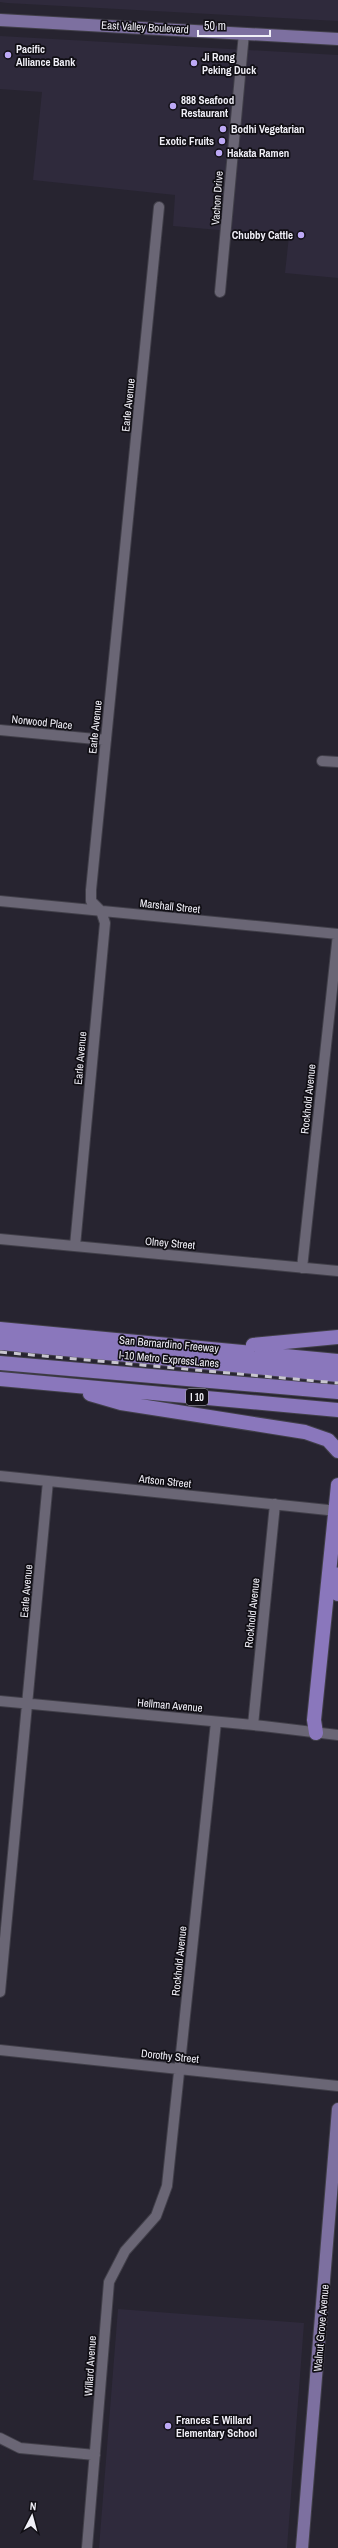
<svg xmlns="http://www.w3.org/2000/svg" width="338" height="2548" viewBox="0 0 338 2548" font-family="'Archivo Narrow',sans-serif">
	<rect width="100%" height="100%" fill="#272430"/>
	<path fill="#2f2a3c" d="M0 0H338V21L7 3 0 2Z
		M0 36 338 55V278L285 273 289 236 173 226 175 195 33 180 42 92 0 89Z
		M118 2309 304 2323 287 2548H99Z"/>
	<g fill="none" stroke-linecap="round" stroke-linejoin="round">
		<defs>
			<path id="minor" d="M220 292 244 33
				M0 730 106 740
				M322 761 338 762
				M0 901 338 934
				M0 1239 338 1271
				M75 1246 105 923 101 911 91 901V890L159 207
				M302 1268 338 934
				M0 1476 328 1510
				M0 1701 263 1726 338 1735
				M253 1725 275 1504
				M0 1992 48 1481
				M0 2050 338 2086
				M0 2438 20 2448 95 2455
				M87 2548 109 2282 125 2251 156 2216 167 2186 216 1722"/>
			<path id="major" d="M0 20 338 39
				M302 2548 338 2109"/>
			<path id="highway" d="M0 1329 338 1361
				M0 1343 338 1375
				M253 1345 338 1337
				M0 1363 338 1392
				M0 1379 338 1410
				M90 1394 121 1403 305 1432 328 1440 338 1451
				M335 1574 338 1594
				M316 1733 314 1720 338 1485"/>
		</defs>
		<use href="#minor" stroke="#413f49" stroke-width="12"/>
		<use href="#major" stroke="#413f49" stroke-width="14"/>
		<use href="#highway" stroke="#413f49" stroke-width="16"/>
		<use href="#minor" stroke="#6a6675" stroke-width="10"/>
		<use href="#major" stroke="#7d70a0" stroke-width="12"/>
		<use href="#highway" stroke="#8a77bc" stroke-width="14"/>
		<path stroke="#c8c6cf" stroke-width="3" stroke-dasharray="7 7" stroke-linecap="butt" d="M0 1352 338 1383"/>
	</g>
	<g fill="#bda9f5" stroke="#100e14" stroke-width="1.5">
		<circle cx="8" cy="55" r="4"/>
		<circle cx="194" cy="63" r="4"/>
		<circle cx="173" cy="106" r="4"/>
		<circle cx="223" cy="129" r="4"/>
		<circle cx="222" cy="141" r="4"/>
		<circle cx="219" cy="153" r="4"/>
		<circle cx="301" cy="235" r="4"/>
		<circle cx="168" cy="2426" r="4"/>
	</g>
	<g text-anchor="middle" stroke-width="3.5" stroke-linejoin="round" paint-order="stroke">
		<rect fill="#100e14" stroke="#adacb3" stroke-width="1" x="186" y="1389" width="22" height="16" rx="3"/>
		<g font-size="10" font-weight="bold" fill="#f0eff7">
			<text x="197" y="1401">I 10</text>
		</g>
		<g font-size="11" fill="#f0eff7" stroke="#100e14">
			<text transform="translate(145 27) rotate(3)" y="4">East Valley Boulevard</text>
			<text transform="translate(217 198) rotate(-86)" y="4">Vachon Drive</text>
			<text transform="translate(128 405) rotate(-84)" y="4">Earle Avenue</text>
			<text transform="translate(42 722) rotate(6)" y="4">Norwood Place</text>
			<text transform="translate(95 727) rotate(-84)" y="4">Earle Avenue</text>
			<text transform="translate(170 906) rotate(6)" y="4">Marshall Street</text>
			<text transform="translate(80 1058) rotate(-85)" y="4">Earle Avenue</text>
			<text transform="translate(308 1099) rotate(-84)" y="4">Rockhold Avenue</text>
			<text transform="translate(170 1243) rotate(5)" y="4">Olney Street</text>
			<text transform="translate(169 1344) rotate(5)" y="4">San Bernardino Freeway</text>
			<text transform="translate(169 1359) rotate(5)" y="4">I-10 Metro ExpressLanes</text>
			<text transform="translate(165 1481) rotate(6)" y="4">Artson Street</text>
			<text transform="translate(26 1591) rotate(-85)" y="4">Earle Avenue</text>
			<text transform="translate(252 1613) rotate(-84)" y="4">Rockhold Avenue</text>
			<text transform="translate(170 1705) rotate(5)" y="4">Hellman Avenue</text>
			<text transform="translate(179 1961) rotate(-84)" y="4">Rockhold Avenue</text>
			<text transform="translate(170 2056) rotate(6)" y="4">Dorothy Street</text>
			<text transform="translate(321 2328) rotate(-85)" y="4">Walnut Grove Avenue</text>
			<text transform="translate(90 2366) rotate(-86)" y="4">Willard Avenue</text>
		</g>
		<g font-size="11" font-weight="bold" fill="#f0eff7" stroke="#100e14" text-anchor="start">
			<text x="16" y="53">Pacific<tspan x="16" dy="13">Alliance Bank</tspan></text>
			<text x="202" y="61">Ji Rong<tspan x="202" dy="13">Peking Duck</tspan></text>
			<text x="181" y="104">888 Seafood<tspan x="181" dy="13">Restaurant</tspan></text>
			<text x="231" y="133">Bodhi Vegetarian</text>
			<text x="214" y="145" text-anchor="end">Exotic Fruits</text>
			<text x="227" y="157">Hakata Ramen</text>
			<text x="293" y="239" text-anchor="end">Chubby Cattle</text>
			<text x="176" y="2424">Frances E Willard<tspan x="176" dy="13">Elementary School</tspan></text>
		</g>
	</g>
	<g transform="translate(32 2516) rotate(6)" stroke="#100e14" stroke-width="3" paint-order="stroke">
	<path d="M0-3L7 15L0 10L-7 15Z" fill="#f0eff7"/>
	<text y="-6" font-size="11" font-weight="bold" text-anchor="middle" fill="#f0eff7">N</text>
	</g>
	<path d="M198 30v6h72v-6" fill="none" stroke="#f0eff7" stroke-width="2"/>
	<text x="204" y="30" font-size="12" fill="#f0eff7" stroke="#100e14" stroke-width="3" paint-order="stroke">50 m</text>
</svg>
